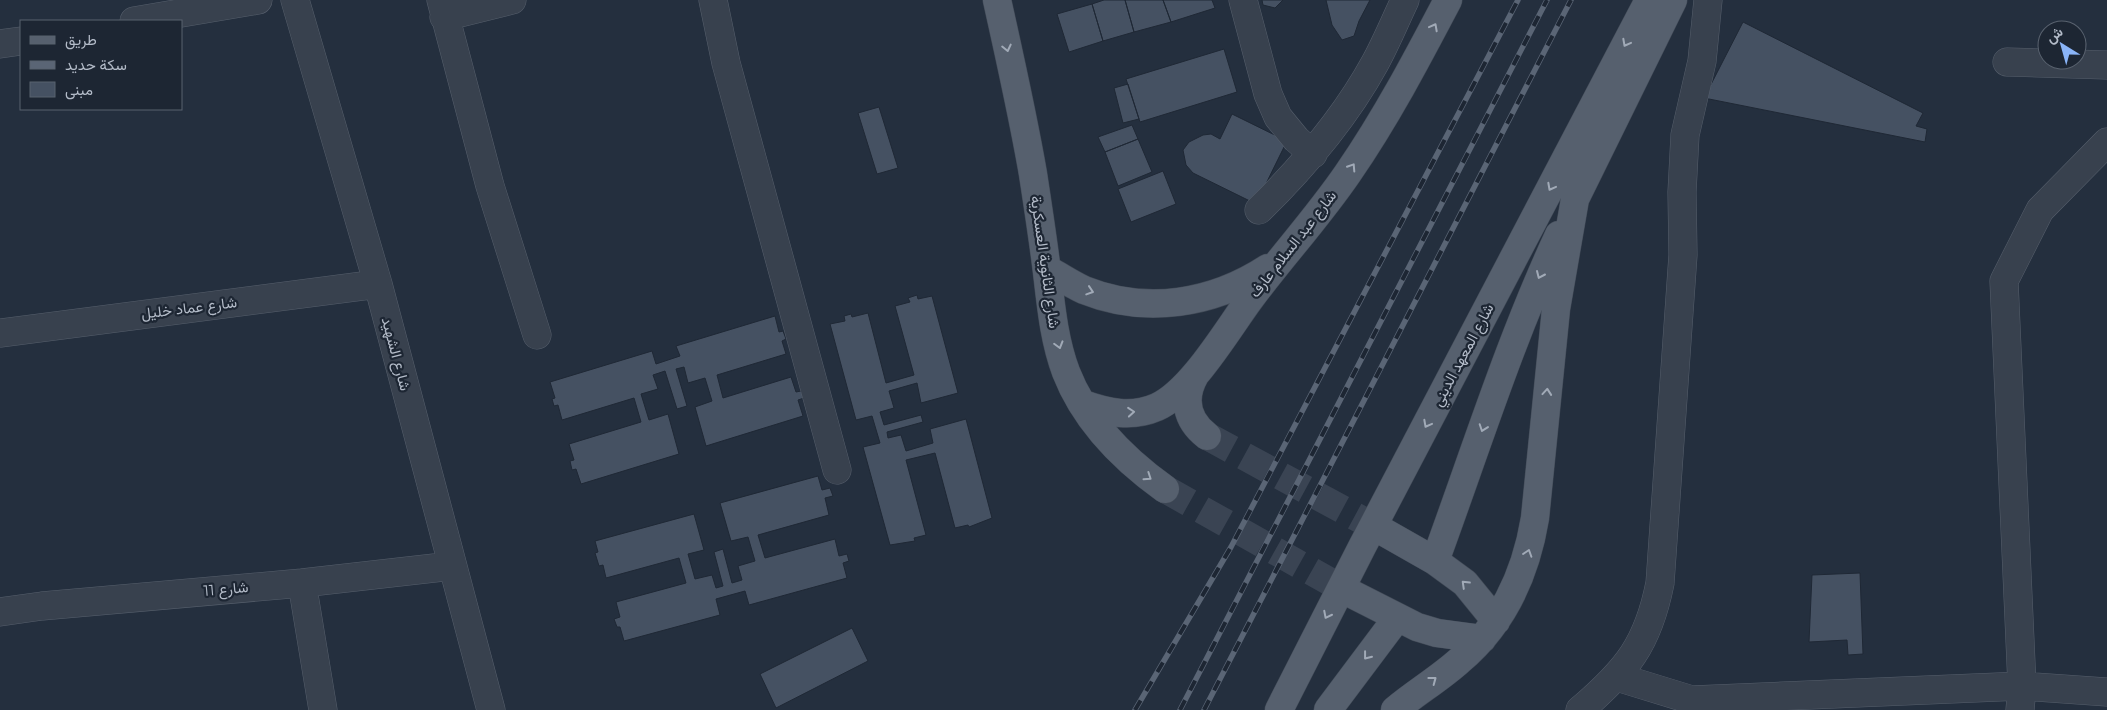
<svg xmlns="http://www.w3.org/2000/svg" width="2107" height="710" viewBox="0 0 2107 710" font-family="Montserrat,Vazirmatn,sans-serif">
	<rect width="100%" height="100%" fill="#242f3e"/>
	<path fill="#455162" stroke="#1f2835" d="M1104 0H1125L1134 32 1103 41 1092 4Z
		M1125 0H1163L1171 22 1134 32Z
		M1163 0H1212L1215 8 1171 22Z
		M1262 0H1283L1275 8 1263 5Z
		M1326 0H1370L1359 21 1354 36 1342 40 1332 25Z
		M1092 4 1103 41 1069 52 1057 14Z
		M1743 22 1923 113 1916 126 1927 129 1925 142 1704 98Z
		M1224 49 1237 92 1140 122 1126 79Z
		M1128 84 1139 119 1123 123 1114 88Z
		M879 107 898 168 877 174 858 113Z
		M1232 114 1287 141 1256 204 1193 173 1186 165 1183 150 1189 142 1203 135 1211 134 1220 139Z
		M1132 125 1138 139 1105 152 1098 137Z
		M1138 139 1152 172 1118 186 1105 152Z
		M1163 171 1176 204 1131 222 1118 189Z
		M917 295 918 299 932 296 958 393 921 403 917 383 889 391 894 408 880 412 884 425 921 415 923 422 887 432 888 438 901 435 906 451 933 443 930 429 966 419 992 518 969 527 968 525 955 528 935 453 906 460 926 535 914 538 915 541 890 545 863 447 880 443 872 416 856 420 830 324 845 321 844 316 851 314 852 317 868 313 886 383 914 375 895 306 910 302 908 298Z
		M775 316 779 332 783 331 786 339 782 341 786 354 717 375 723 398 791 377 796 392 801 391 804 398 798 400 803 416 706 446 695 407 712 401 705 378 688 383 684 367 676 369 687 406 677 409 665 371 653 375 658 389 641 394 649 420 668 414 679 454 581 484 576 469 572 470 570 461 574 460 569 444 641 422 634 398 562 420 558 405 554 406 552 399 555 398 550 382 652 351 656 364 680 356 676 346Z
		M818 476 822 490 830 488 833 496 825 498 829 515 758 535 765 558 835 539 839 556 847 554 849 561 843 563 847 578 749 605 745 591 716 599 720 615 624 641 620 627H617L614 619 620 617 616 602 686 583 679 558 606 578 603 565 599 566 595 553 598 552 595 541 694 514 704 550 688 554 695 579 712 575 716 588 723 586 714 552 723 549 732 583 742 580 738 566 755 561 748 537 731 541 720 503Z
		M1860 573 1863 654 1848 655 1847 640 1809 642 1812 575Z
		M852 628 868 661 776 708 760 674Z"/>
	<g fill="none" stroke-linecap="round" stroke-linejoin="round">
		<path stroke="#3a4453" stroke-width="28" stroke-dasharray="28 14" stroke-linecap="butt" d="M1207 436 1384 532
			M1165 489 1350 593"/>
		<defs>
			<path id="street" d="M295 0 378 284 491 710
				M441 0 490 186 537 335
				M713 0 726 63 837 470
				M1243 0 1268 94 1278 117 1296 139 1313 154
				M444 17 512 0
				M134 21 258 0
				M0 44 21 41
				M2007 62 2107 65
				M1259 210C1304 166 1345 118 1375 63 1386 43 1395 21 1405 0
				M0 333 378 284
				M302 583 323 710
				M0 612 42 606 302 583 452 566
				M1617 677 1692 700 2022 686 2107 692
				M1580 710C1627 670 1648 644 1660 583L1683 255 1682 192 1685 135 1702 61 1708 0
				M2020 710 2022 686 2004 281 2040 210 2107 142"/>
			<path id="primary" d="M997 0C1010 58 1023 116 1033 174 1038 207 1043 239 1047 272 1051 306 1054 340 1066 372 1085 421 1123 459 1165 489
				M1047 269C1059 276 1071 284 1084 290 1146 315 1213 304 1268 268
				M1195 375C1182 398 1186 420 1207 436
				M1083 404C1108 413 1132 418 1157 407 1192 391 1227 330 1250 299 1282 256 1318 217 1348 173 1386 118 1417 59 1448 0
				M1384 532 1435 561 1465 583 1496 621
				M1435 561C1475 452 1510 340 1559 235
				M1350 593 1417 627 1437 633 1482 639
				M1279 710 1362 547 1649 0
				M1328 710 1397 618
				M1395 710C1415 693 1439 679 1459 661 1503 624 1526 573 1535 518L1556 309 1575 199 1673 0"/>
		</defs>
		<use href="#street" stroke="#565f6c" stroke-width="29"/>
		<use href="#primary" stroke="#414a57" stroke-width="29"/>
		<use href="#street" stroke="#38414e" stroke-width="28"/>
		<use href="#primary" stroke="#56606e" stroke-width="28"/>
		<defs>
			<path id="rail" d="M1135 710 1231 547 1518 0
				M1180 710 1547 0
				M1204 710 1571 0"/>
		</defs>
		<use href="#rail" stroke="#5a6575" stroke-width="5.5"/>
		<use href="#rail" stroke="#1d2633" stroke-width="4" stroke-dasharray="11" stroke-linecap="butt"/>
	</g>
	<defs><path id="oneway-chevron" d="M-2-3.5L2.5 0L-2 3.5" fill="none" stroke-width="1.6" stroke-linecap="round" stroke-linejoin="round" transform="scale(1.25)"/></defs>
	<g stroke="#a1aab7">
		<use href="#oneway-chevron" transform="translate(1434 27) rotate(-62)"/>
		<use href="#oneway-chevron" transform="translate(1626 43) rotate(118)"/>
		<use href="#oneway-chevron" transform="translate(1007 48) rotate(77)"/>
		<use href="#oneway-chevron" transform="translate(1352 167) rotate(-57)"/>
		<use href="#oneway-chevron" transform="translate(1551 187) rotate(118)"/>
		<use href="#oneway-chevron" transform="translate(1540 275) rotate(114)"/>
		<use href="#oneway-chevron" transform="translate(1090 291) rotate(18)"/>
		<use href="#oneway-chevron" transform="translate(1059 345) rotate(74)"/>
		<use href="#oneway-chevron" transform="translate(1547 392) rotate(-85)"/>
		<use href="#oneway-chevron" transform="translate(1131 412) rotate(-5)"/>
		<use href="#oneway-chevron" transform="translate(1427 424) rotate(118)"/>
		<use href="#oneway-chevron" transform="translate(1483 428) rotate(109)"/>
		<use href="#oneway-chevron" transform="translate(1148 477) rotate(34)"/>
		<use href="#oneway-chevron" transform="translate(1528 553) rotate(-72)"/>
		<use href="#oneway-chevron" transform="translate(1465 584) rotate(-136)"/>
		<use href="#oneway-chevron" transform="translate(1327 615) rotate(117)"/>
		<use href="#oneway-chevron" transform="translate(1367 656) rotate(128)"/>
		<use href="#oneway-chevron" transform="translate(1433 680) rotate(-37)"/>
	</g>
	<g text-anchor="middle" stroke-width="4.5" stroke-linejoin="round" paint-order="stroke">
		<g font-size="15" fill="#b4bcc9" stroke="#1d2633">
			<text transform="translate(1293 244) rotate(-52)" y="5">شارع عبد السلام عارف</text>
			<text transform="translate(1045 262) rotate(82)" y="5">شارع الثانوية العسكرية</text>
			<text transform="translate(189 308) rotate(-7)" y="5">شارع عماد خليل</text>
			<text transform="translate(396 354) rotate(75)" y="5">شارع الشهيد</text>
			<text transform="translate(1463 355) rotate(-62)" y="5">شارع المعهد الديني</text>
			<text transform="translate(226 589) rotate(-5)" y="5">شارع 11</text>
		</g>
	</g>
	<rect x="20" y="20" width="162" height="90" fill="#1d2633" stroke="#59626f"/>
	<rect x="30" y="36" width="25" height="8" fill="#56606e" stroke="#59626f"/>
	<text x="65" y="45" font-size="15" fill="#b4bcc9">طريق</text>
	<rect x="30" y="61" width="25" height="8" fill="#5a6575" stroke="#59626f"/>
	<text x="65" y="70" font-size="15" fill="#b4bcc9">سكة حديد</text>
	<rect x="30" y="82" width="25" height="15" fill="#455162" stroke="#59626f"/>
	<text x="65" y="95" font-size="15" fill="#b4bcc9">مبنى</text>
	<g transform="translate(2062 45) rotate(323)"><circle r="24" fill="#1d2633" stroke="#59626f"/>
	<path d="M0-4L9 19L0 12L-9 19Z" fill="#8ab4f8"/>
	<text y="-8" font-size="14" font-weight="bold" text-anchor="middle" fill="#b4bcc9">ش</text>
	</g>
</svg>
